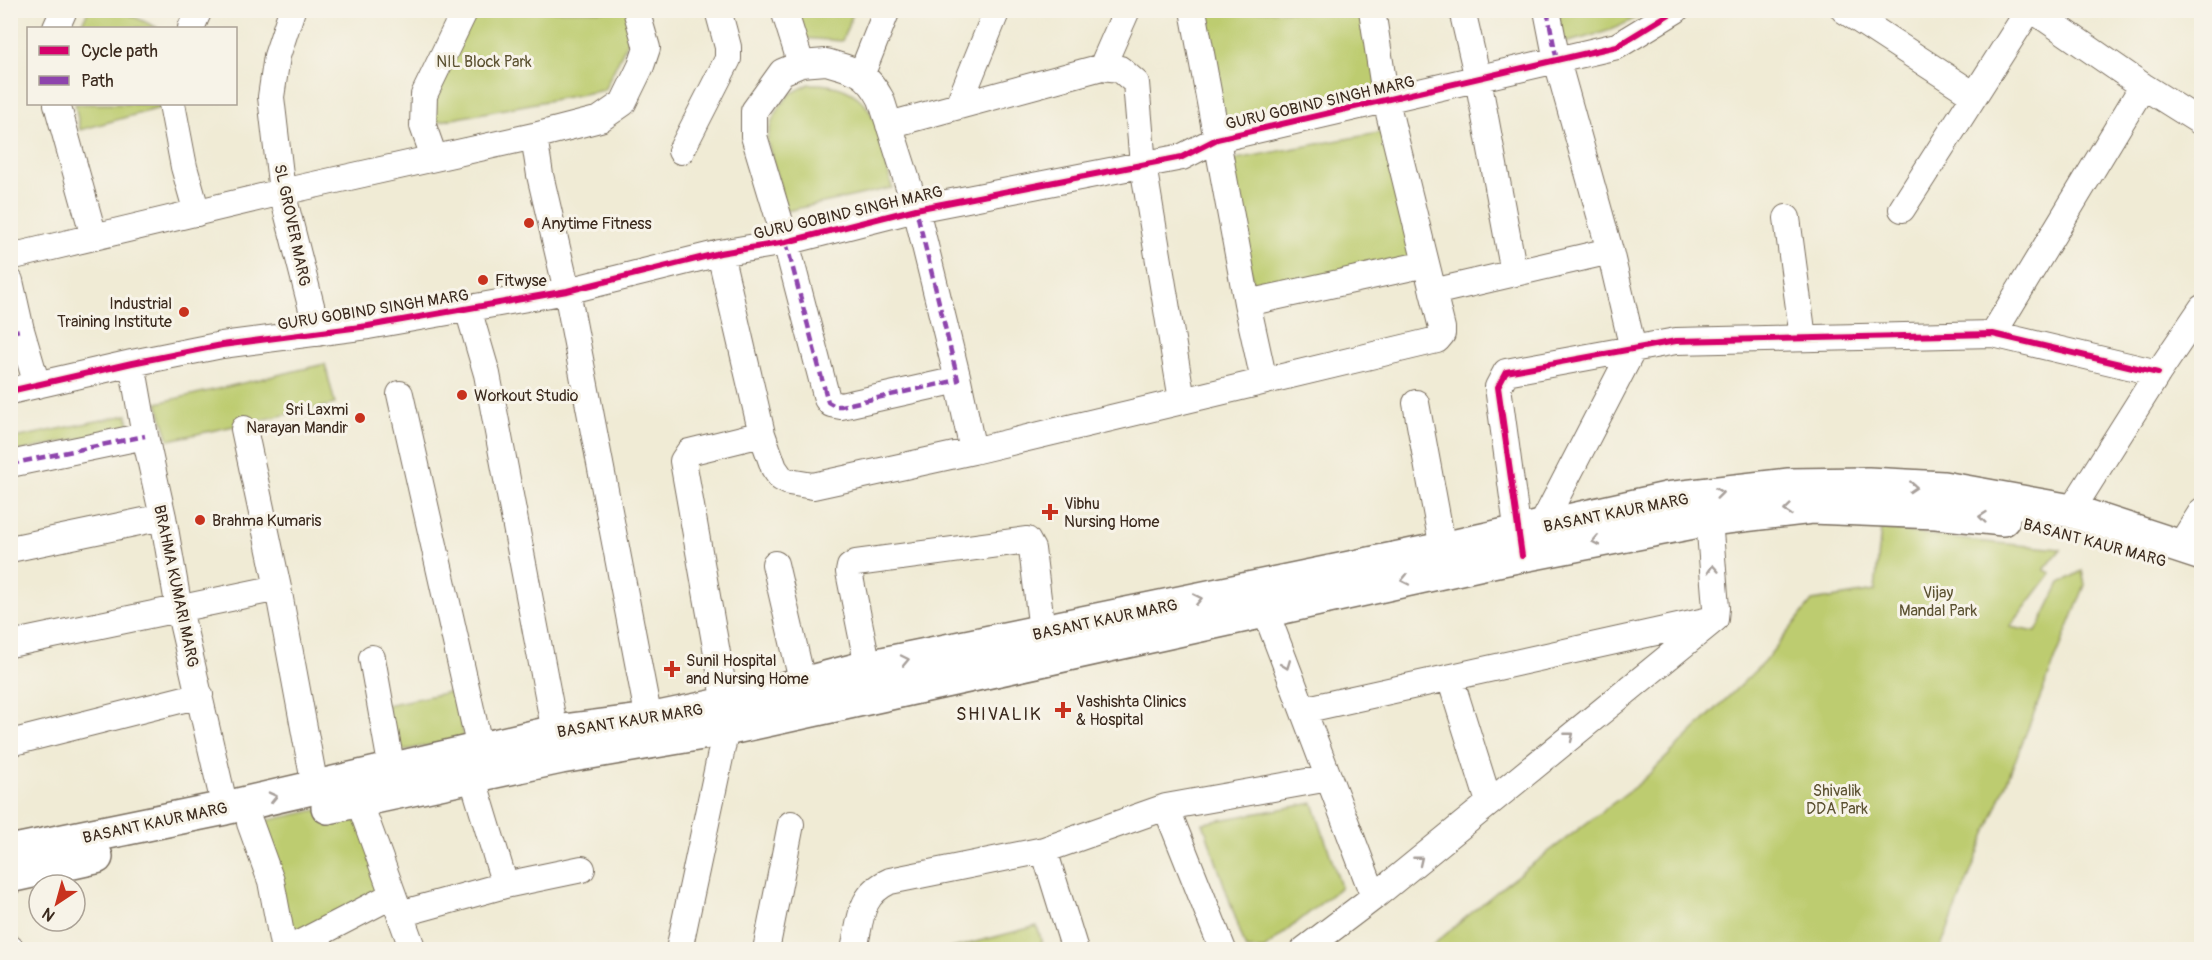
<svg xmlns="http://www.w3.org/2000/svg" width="2212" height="960" viewBox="0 0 2212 960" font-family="Pangolin,sans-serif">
	<rect width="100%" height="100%" fill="#f7f3e8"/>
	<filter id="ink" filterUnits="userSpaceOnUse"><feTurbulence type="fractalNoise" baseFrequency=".0167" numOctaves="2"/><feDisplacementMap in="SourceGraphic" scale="12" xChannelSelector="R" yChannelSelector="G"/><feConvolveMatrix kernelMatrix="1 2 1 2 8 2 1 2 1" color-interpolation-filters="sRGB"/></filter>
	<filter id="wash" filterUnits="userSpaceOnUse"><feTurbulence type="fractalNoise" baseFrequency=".008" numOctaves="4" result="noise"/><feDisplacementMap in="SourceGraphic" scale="24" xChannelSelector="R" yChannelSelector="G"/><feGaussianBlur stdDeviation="1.35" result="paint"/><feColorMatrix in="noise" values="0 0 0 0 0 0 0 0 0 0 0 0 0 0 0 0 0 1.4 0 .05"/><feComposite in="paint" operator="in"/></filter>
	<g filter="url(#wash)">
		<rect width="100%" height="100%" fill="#f0ebd5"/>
		<path fill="#bdcc6f" stroke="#7c7b46" stroke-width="1.5" d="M89 10 122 11 158 28H79Z
			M451 11H628L634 29 604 90 431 123Z
			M793 11H854L842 41 802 38Z
			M1187 11H1363L1386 101 1217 139Z
			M1557 11H1645C1621 30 1592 36 1564 43Z
			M809 84C880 82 878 134 892 188L786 211 767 140 772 121 781 105 790 94Z
			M75 104H174L80 130Z
			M1389 131 1414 260 1254 289 1230 160Z
			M325 364 335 404 169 440 157 403Z
			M127 415 130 428 11 453 10 439Z
			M1881 528 1974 541 2061 549 2044 570 2051 573 2010 627 2036 632 2060 583 2082 571 2085 585 1940 949H1428L1506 884 1641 782 1764 662 1812 601 1875 591Z
			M455 691 464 738 396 752 386 705Z
			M359 801 393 895 287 949 260 822Z
			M1313 803 1341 887 1264 949H1246L1203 823Z
			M1037 926 1044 949H949Z"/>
	</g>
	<g filter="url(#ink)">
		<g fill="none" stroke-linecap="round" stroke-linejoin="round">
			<defs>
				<path id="minor" d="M292 10 277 56 271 97 282 192 318 333
					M784 10 801 64
					M1193 10 1247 303 1426 264
					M1462 10 1478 79 1514 273
					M1844 10 1974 95
					M2033 10 2143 86 2202 123
					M56 28 64 10
					M191 28 199 10
					M826 62C854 70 866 71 881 99L916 209 958 380 841 406 831 404 827 399 786 242 754 136V111L782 72 801 64Z
					M1102 67 1127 10
					M862 73 887 10
					M57 104 94 237
					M172 104 184 167 197 213
					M958 106 997 10
					M889 125 1102 67 1120 69 1136 83 1143 165 1182 400
					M534 136 540 175 567 291 649 720
					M681 151 728 59V47L718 10
					M434 157 423 126 424 95 465 10
					M1902 209 2029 10
					M1787 218 1803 338
					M720 253 762 434 774 468 781 478 789 482 813 486 973 451 958 380
					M10 257 282 192 534 136 600 119 623 103 641 66 647 48 636 10
					M10 281 21 330 37 385
					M1433 292 1610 251
					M1247 303 1264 381
					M468 309 487 374 555 732
					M1993 334 2143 86
					M132 363 145 436 163 517 179 609 225 808
					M10 391 132 363 222 345 368 326 567 291 720 253 786 242 916 209 1182 157 1217 139 1617 46 1676 10
					M400 394 480 749
					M1416 403 1443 549
					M244 429 278 588 315 787
					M973 451 1437 340 1442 334V328L1386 101 1372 10
					M10 464 145 436
					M2071 511 2158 373 2202 308
					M1538 541 1541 527 1633 349 1610 251 1557 61 1547 10
					M2180 546 2202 511
					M10 549 163 517
					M1520 549 1498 387 1506 372 1676 341 1993 334 2158 373
					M775 564 803 685
					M1265 610 1374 897
					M10 644 278 588
					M372 658 392 770
					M868 667 849 572 850 567 856 563 1027 540 1032 549 1042 631
					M1450 678 1489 802
					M1303 710 1710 620
					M10 743 200 695
					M472 776 505 885
					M359 801 413 950
					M1166 807 1223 950
					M250 823 271 881 284 950
					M1044 850 1075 950
					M400 914 505 885 582 869
					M10 948 12 950
					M287 950 393 895
					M679 950 726 729V704L683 461 689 452 762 434
					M766 950 791 824
					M854 950C861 919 859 895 890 881L1044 850 1166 807 1329 778
					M1304 950 1374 897 1715 619 1716 608 1709 519"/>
				<path id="major" d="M328 807 561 757 726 729 1497 560 1709 519 1812 507 1936 512 2003 519
					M10 852 225 808 555 732 649 720 726 704 868 667 1443 549 1666 499 1789 485 1868 484 1943 488 2071 511 2202 554
					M10 876 96 857"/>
			</defs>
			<use href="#minor" stroke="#7a6e5e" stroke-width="28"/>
			<use href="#major" stroke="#7a6e5e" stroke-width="36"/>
			<use href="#minor" stroke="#fff" stroke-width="26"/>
			<use href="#major" stroke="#fff" stroke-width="33"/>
			<path stroke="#8e44ad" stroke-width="4.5" stroke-dasharray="9 4.5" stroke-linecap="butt" d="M1547 10 1557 61
				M786 242 828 402 835 406H841L958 380 916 209
				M10 332 21 330
				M10 464 145 436"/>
			<defs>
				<path id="cycleway" d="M10 391 132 363 222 345 368 326 567 291 720 253 786 242 916 209 1182 157 1217 139 1617 46 1676 10
					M1522 556 1498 387 1506 372 1676 341 1993 334 2158 373"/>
			</defs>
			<use href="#cycleway" stroke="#f7f3e8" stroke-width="10"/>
			<use href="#cycleway" stroke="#d6006c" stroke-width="6"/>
		</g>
		<defs><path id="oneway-chevron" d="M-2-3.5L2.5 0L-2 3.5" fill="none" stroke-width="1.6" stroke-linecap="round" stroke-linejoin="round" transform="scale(1.5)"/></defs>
		<g stroke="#a79f9a">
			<use href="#oneway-chevron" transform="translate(1913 487) rotate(3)"/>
			<use href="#oneway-chevron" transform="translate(1719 493) rotate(-7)"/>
			<use href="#oneway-chevron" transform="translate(1788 510) rotate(174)"/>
			<use href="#oneway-chevron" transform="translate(1983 517) rotate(-174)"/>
			<use href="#oneway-chevron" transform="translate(1596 541) rotate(169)"/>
			<use href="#oneway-chevron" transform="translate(1713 569) rotate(-94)"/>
			<use href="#oneway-chevron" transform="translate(1405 580) rotate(168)"/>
			<use href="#oneway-chevron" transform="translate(1198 599) rotate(-12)"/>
			<use href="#oneway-chevron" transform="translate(905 660) rotate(-12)"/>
			<use href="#oneway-chevron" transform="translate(1286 665) rotate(69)"/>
			<use href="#oneway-chevron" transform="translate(1570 736) rotate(-39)"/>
			<use href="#oneway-chevron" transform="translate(273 797) rotate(-13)"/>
			<use href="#oneway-chevron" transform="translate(1419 860) rotate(-39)"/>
		</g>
	</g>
	<g fill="#c8321e" stroke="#f7f3e8" stroke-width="2">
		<circle cx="529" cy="223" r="6"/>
		<circle cx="483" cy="280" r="6"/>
		<circle cx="184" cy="312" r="6"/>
		<circle cx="462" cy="395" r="6"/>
		<circle cx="360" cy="418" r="6"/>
		<path d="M1047 503h6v6h6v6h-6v6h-6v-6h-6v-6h6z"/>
		<circle cx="200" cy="520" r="6"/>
		<path d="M669 660h6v6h6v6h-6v6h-6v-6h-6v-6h6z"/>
		<path d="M1060 701h6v6h6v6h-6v6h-6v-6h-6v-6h6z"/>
	</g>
	<g text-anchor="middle" stroke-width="6" stroke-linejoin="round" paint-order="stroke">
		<g font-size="16" fill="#5c5232" stroke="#f7f3e8">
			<text x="484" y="67">NIL Block Park</text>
			<text x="1938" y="598">Vijay<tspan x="1938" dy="18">Mandal Park</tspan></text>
			<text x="1837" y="796">Shivalik<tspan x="1837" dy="18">DDA Park</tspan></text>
		</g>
		<g font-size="16" fill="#3b2a1e" stroke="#f7f3e8">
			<text transform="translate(1320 102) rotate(-13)" y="6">GURU GOBIND SINGH MARG</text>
			<text transform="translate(848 212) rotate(-13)" y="6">GURU GOBIND SINGH MARG</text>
			<text transform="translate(293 225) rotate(78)" y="6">SL GROVER MARG</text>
			<text transform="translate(373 309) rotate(-9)" y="6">GURU GOBIND SINGH MARG</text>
			<text transform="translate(1616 512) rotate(-11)" y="6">BASANT KAUR MARG</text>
			<text transform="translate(2095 542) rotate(15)" y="6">BASANT KAUR MARG</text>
			<text transform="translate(177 586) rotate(78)" y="6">BRAHMA KUMARI MARG</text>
			<text transform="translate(1105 619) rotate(-12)" y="6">BASANT KAUR MARG</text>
			<text transform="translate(630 720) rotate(-9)" y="6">BASANT KAUR MARG</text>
			<text transform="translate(155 822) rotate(-12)" y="6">BASANT KAUR MARG</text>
		</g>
		<g font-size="16" fill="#3b2a1e" stroke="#f7f3e8" text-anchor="start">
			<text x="541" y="229">Anytime Fitness</text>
			<text x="495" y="286">Fitwyse</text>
			<text x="172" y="309" text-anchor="end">Industrial<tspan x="172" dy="18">Training Institute</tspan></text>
			<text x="474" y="401">Workout Studio</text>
			<text x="348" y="415" text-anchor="end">Sri Laxmi<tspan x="348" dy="18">Narayan Mandir</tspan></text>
			<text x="1064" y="509">Vibhu<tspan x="1064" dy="18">Nursing Home</tspan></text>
			<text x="212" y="526">Brahma Kumaris</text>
			<text x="686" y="666">Sunil Hospital<tspan x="686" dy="18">and Nursing Home</tspan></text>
			<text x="1076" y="707">Vashishta Clinics<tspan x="1076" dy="18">&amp; Hospital</tspan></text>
		</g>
		<g font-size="18" letter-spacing="1.5" fill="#3b2a1e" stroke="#f7f3e8">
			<text x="999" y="720">SHIVALIK</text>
		</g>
	</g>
	<rect width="2212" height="960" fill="none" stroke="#f7f3e8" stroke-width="36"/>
	<rect x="27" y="27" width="210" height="78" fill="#f7f3e8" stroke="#aca397" stroke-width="1.5"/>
	<rect x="39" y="46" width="30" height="9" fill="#d6006c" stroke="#aca397" stroke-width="1.5"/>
	<text x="81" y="57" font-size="18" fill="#3b2a1e">Cycle path</text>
	<rect x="39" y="76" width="30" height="9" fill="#8e44ad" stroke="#aca397" stroke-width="1.5"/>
	<text x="81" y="87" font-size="18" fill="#3b2a1e">Path</text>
	<g transform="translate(57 903) rotate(216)"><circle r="28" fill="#f7f3e8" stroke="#aca397" stroke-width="1.5"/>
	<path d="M0-4.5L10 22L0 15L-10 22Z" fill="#c8321e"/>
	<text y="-9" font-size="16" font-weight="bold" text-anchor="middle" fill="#3b2a1e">N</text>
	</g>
</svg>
